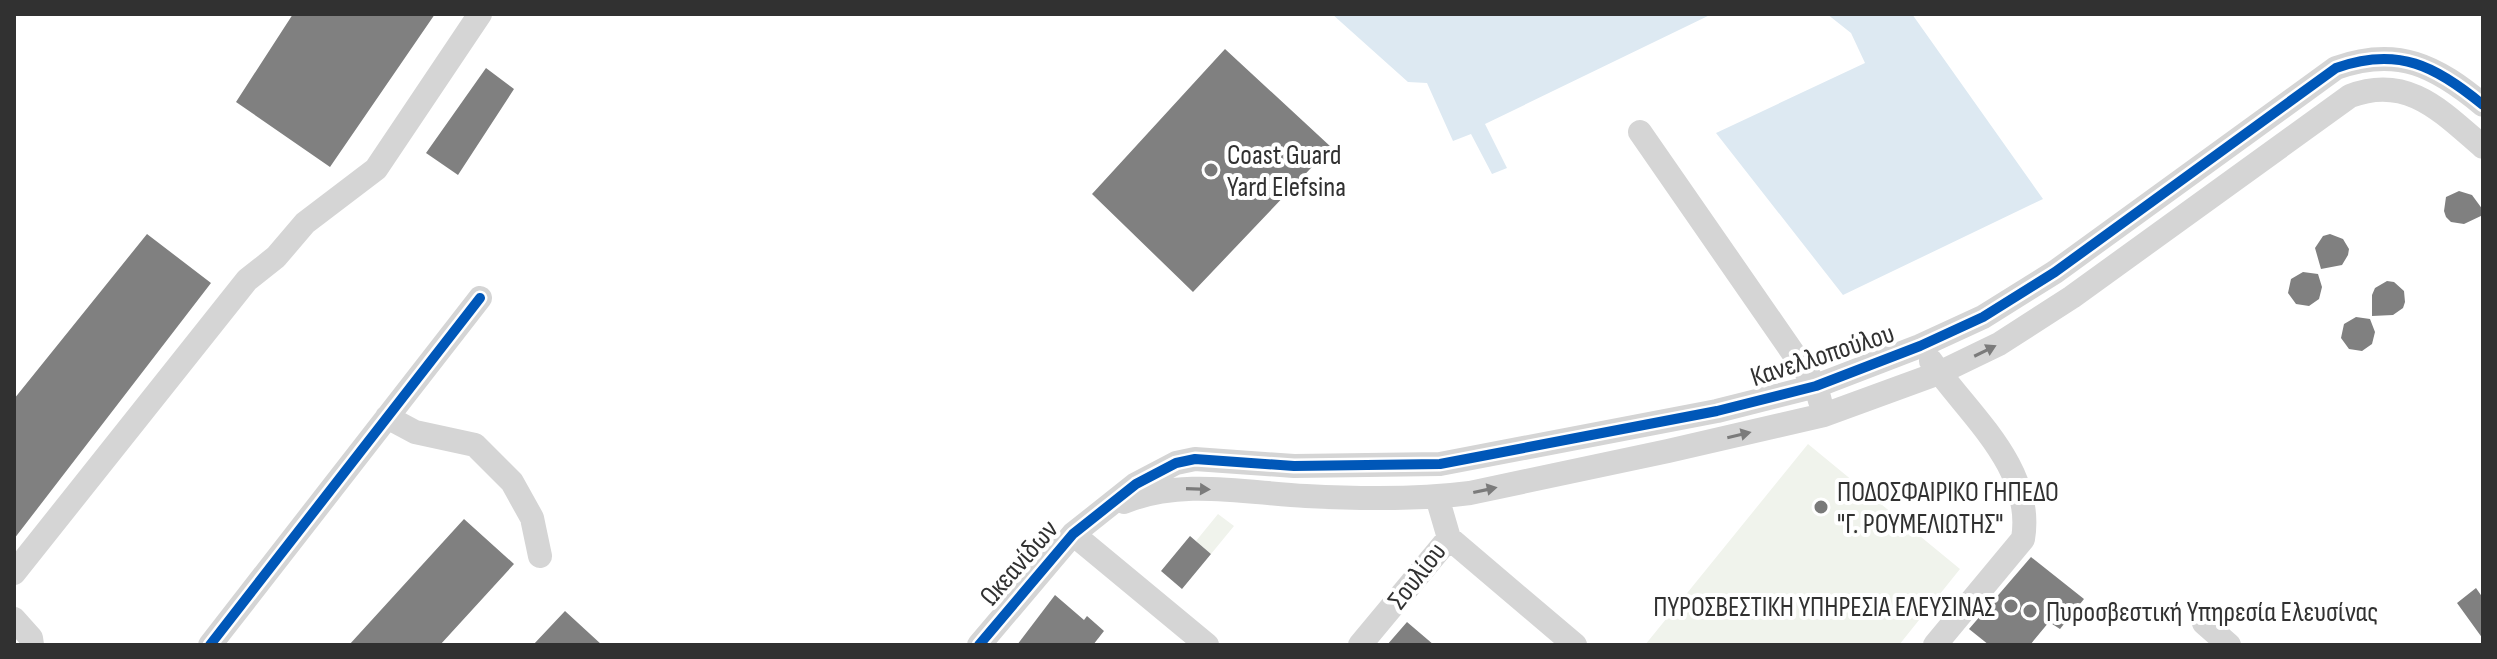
<svg xmlns="http://www.w3.org/2000/svg" width="2497" height="659" viewBox="0 0 2497 659" font-family="'Sofia Sans Condensed',sans-serif">
	<rect width="100%" height="100%" fill="#fff"/>
	<path fill="#f0f3ec" d="M1808 444 1960 569 1899 645H1645Z
		M1218 514 1234 526 1211 554 1196 541Z"/>
	<path fill="#dde9f2" d="M1332 14H1712L1485 124 1507 168 1492 174 1471 134 1453 141 1427 83 1408 82Z
		M1827 14H1912L2043 199 1843 295 1716 133 1865 63 1851 33Z"/>
	<path fill="#808080" d="M293 14H435L330 167 236 102Z
		M1225 49 1331 147 1193 292 1092 194Z
		M486 68 514 89 458 175 426 153Z
		M2459 191 2472 195 2483 210V215L2464 224 2451 222 2446 217 2444 211 2446 197Z
		M147 234 211 283 14 539V399Z
		M2330 234 2343 239 2349 249 2348 255 2342 265 2321 269 2315 248 2323 236Z
		M2303 272 2318 274 2322 287 2319 299 2309 306 2296 304 2288 293 2291 279Z
		M2387 281 2394 282 2404 291 2405 302 2403 308 2393 315 2372 316V295L2375 288Z
		M2356 317 2370 319 2375 332 2372 344 2362 351 2349 349 2341 338 2344 324Z
		M464 519 514 564 440 645H349Z
		M1190 536 1211 554 1182 589 1161 571Z
		M2031 557 2084 599 2060 629 2049 622 2030 645H1989L1969 629Z
		M2476 588 2483 598V639L2457 603Z
		M1055 595 1084 620 1087 616 1104 631 1093 645H1017Z
		M565 611 602 645H533Z
		M1407 622 1434 645H1387Z"/>
	<g fill="none" stroke-linecap="round" stroke-linejoin="round">
		<path stroke="#d5d5d5" stroke-width="24" d="M1640 132 1816 386 1820 401
			M1931 361C1968 414 2035 468 2023 539L1935 645
			M387 417 415 432 475 445 512 482 532 518 540 556
			M1124 502C1181 478 1246 493 1306 496 1361 499 1416 500 1470 493L1668 451 1824 415 1939 373 1999 344 2072 297 2350 96C2408 74 2442 112 2483 147
			M1073 534 1207 645
			M1449 538 1575 645
			M14 573 247 280 276 257 305 223 376 169 480 14
			M14 619 31 638 32 645
			M2204 623 2229 645
			M210 645 480 298
			M979 645 1073 534 1136 484 1176 463 1195 459 1294 466 1440 464 1717 411 1816 386 1920 346 1983 317 2055 272 2336 68C2398 46 2436 66 2483 105
			M1360 645 1449 538 1437 497"/>
		<defs>
			<path id="cycleway" d="M210 645 480 298
				M979 645 1073 534 1136 484 1176 463 1195 459 1294 466 1440 464 1717 411 1816 386 1920 346 1983 317 2055 272 2336 68C2398 46 2436 66 2483 105"/>
		</defs>
		<use href="#cycleway" stroke="#fff" stroke-width="15"/>
		<use href="#cycleway" stroke="#0057b8" stroke-width="10"/>
	</g>
	<defs><path id="oneway-solid" d="M-6-.8H1V-3.2L6.5 0L1 3.2V.8H-6Z" transform="scale(2)"/></defs>
	<g fill="#7b7b7b">
		<use href="#oneway-solid" transform="translate(1985 351) rotate(-26)"/>
		<use href="#oneway-solid" transform="translate(1739 435) rotate(-13)"/>
		<use href="#oneway-solid" transform="translate(1198 489) rotate(2)"/>
		<use href="#oneway-solid" transform="translate(1485 490) rotate(-12)"/>
	</g>
	<g fill="#797979" stroke="#fff" stroke-width="3">
		<circle cx="1211" cy="170" r="8"/>
		<circle cx="1821" cy="507" r="8"/>
		<circle cx="2011" cy="606" r="8"/>
		<circle cx="2030" cy="611" r="8"/>
	</g>
	<g text-anchor="middle" stroke-width="8" stroke-linejoin="round" paint-order="stroke">
		<g font-size="28" fill="#313131" stroke="#fff" text-anchor="start">
			<text x="1227" y="164">Coast Guard<tspan x="1227" dy="32">Yard Elefsina</tspan></text>
			<text x="1837" y="501">ΠΟΔΟΣΦΑΙΡΙΚΟ ΓΗΠΕΔΟ<tspan x="1837" dy="32">"Γ. ΡΟΥΜΕΛΙΩΤΗΣ"</tspan></text>
			<text x="1995" y="616" text-anchor="end">ΠΥΡΟΣΒΕΣΤΙΚΗ ΥΠΗΡΕΣΙΑ ΕΛΕΥΣΙΝΑΣ</text>
			<text x="2046" y="621">Πυροσβεστική Υπηρεσία Ελευσίνας</text>
		</g>
		<g font-size="28" fill="#313131" stroke="#fff">
			<text transform="translate(1822 354) rotate(-18)" y="10">Κανελλοπούλου</text>
			<text transform="translate(1018 562) rotate(-49)" y="10">Ωκεανίδων</text>
			<text transform="translate(1416 575) rotate(-52)" y="10">Σουλίου</text>
		</g>
	</g>
	<rect width="2497" height="659" fill="none" stroke="#313131" stroke-width="32"/>
</svg>
